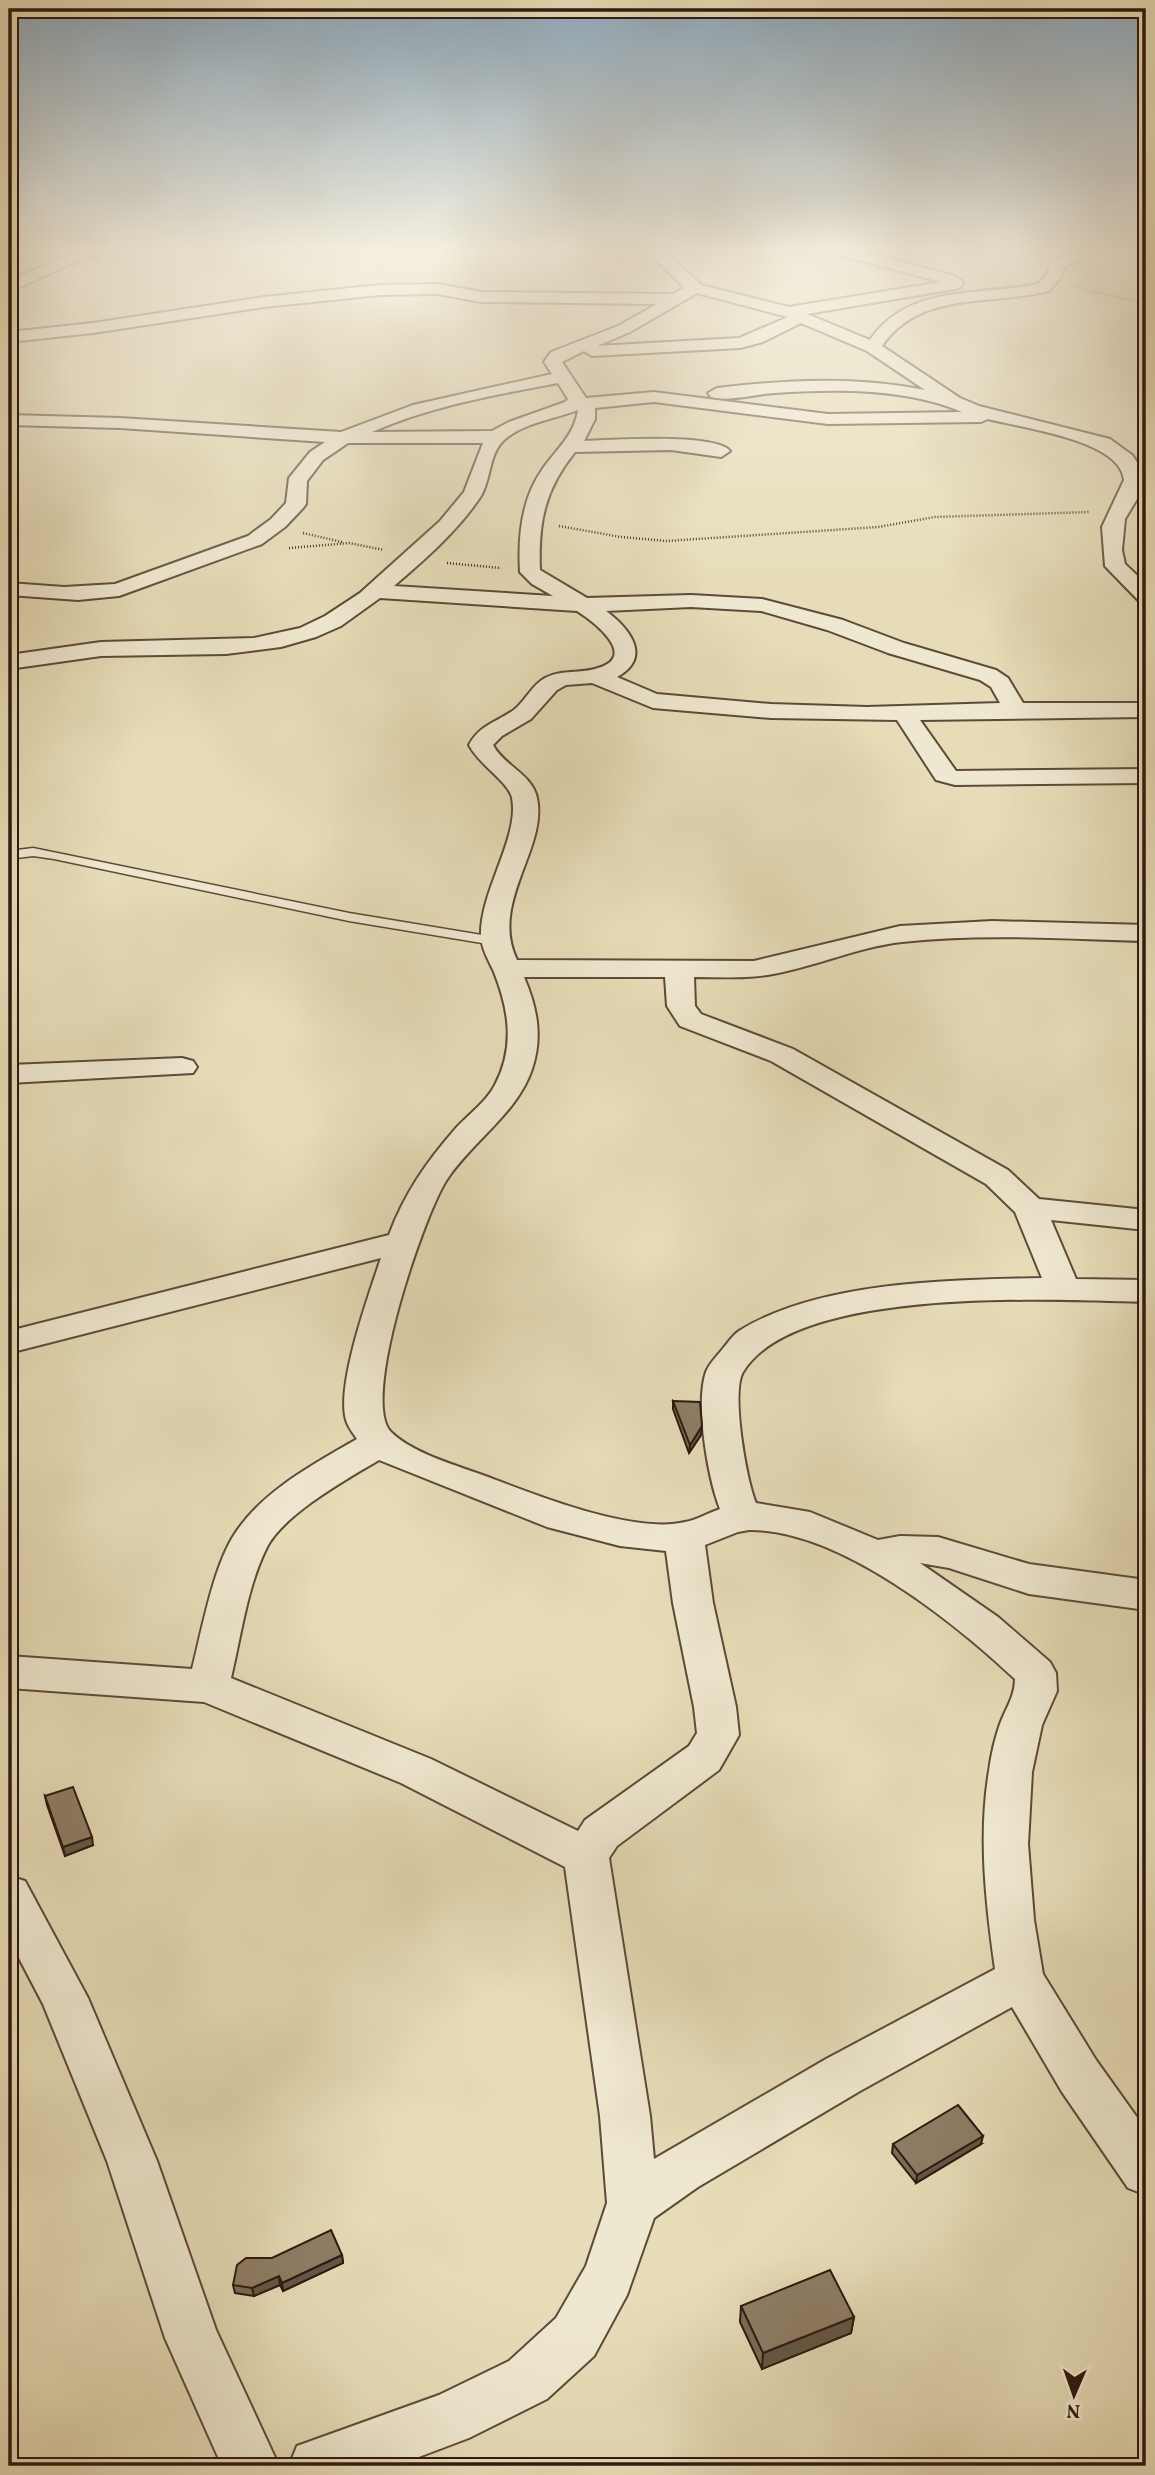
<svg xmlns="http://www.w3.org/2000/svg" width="1155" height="2475" viewBox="0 0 1155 2475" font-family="Vollkorn,serif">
	<rect width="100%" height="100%" fill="#e6dcb7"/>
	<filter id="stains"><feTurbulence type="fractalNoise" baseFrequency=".00286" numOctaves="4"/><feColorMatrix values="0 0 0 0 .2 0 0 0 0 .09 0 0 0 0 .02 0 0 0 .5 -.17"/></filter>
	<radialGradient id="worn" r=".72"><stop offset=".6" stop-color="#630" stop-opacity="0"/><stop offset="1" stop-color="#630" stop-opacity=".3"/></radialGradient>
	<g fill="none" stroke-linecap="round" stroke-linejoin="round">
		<defs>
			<path id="service" d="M33 848 349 913 494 937 501 941 494 945 349 921 54 859 33 856 9 859V851Z"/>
			<path id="minor" d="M96 247H120L69 265 9 292V281L59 259Z
				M644 247H661L701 285 789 307 941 282 840 255 834 247H849L954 276 963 282 961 287 955 289 807 314 870 340C908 284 978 296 1038 284L1046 276 1052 261 1092 247H1116L1064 267 1061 277 1049 291C990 306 921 290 882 346L960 398 979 406 1110 439 1132 455 1139 465 1143 480 1137 499 1125 519 1122 550 1125 564 1146 584V601L1138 600 1105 566 1102 527 1124 480C1121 440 1022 428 988 419L981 422 828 424 654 402 595 408V419L584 441C610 440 716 433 730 451L721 457 671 450 575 452C545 489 538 522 540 570L587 598 691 595 762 599 843 620 904 643 996 670 1008 678 1023 703H1146V717L920 720 956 771 1146 769V783L955 785 936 780 897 720 771 718 653 708 592 683 566 685 557 690 531 719 502 736 493 745C504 766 532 774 537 798 548 848 489 903 517 960L754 961 900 926 992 921 1146 925V941C1065 939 983 933 902 942 858 947 817 966 773 974 747 979 720 977 694 977L695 1006 701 1014 793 1049 1008 1170 1039 1199 1146 1210V1230L1051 1220 1076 1279 1146 1280V1302C1054 1300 796 1285 743 1372 731 1392 746 1480 756 1503L810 1512 878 1540 900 1536 938 1537 1029 1564 1146 1580V1610L1029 1594 949 1568 920 1563 998 1617 1050 1662 1056 1673 1057 1691 1042 1725 1032 1772 1028 1844 1034 1920 1043 1974 1096 2060 1146 2130V2195L1128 2188 1062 2092 1012 2007 860 2091 698 2187 654 2218 627 2295 594 2356 547 2399 469 2438 395 2466H289L297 2446 439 2395 509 2361 556 2318 586 2266 607 2203 600 2116 565 1867 401 1783 204 1702 9 1688V1656L192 1669C202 1630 213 1568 234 1535 262 1491 314 1464 357 1439 353 1433 348 1427 346 1420 336 1385 369 1294 381 1258L9 1353V1331L389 1235C404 1194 427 1161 456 1128 469 1114 487 1101 495 1085 515 1047 509 1010 494 972 489 961 482 950 481 937 479 892 520 837 512 798 509 782 478 764 469 745 480 724 498 722 515 709 526 700 532 685 545 678 562 669 581 674 598 668 639 656 593 621 577 611L380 598 341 626 316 637 281 647 226 654 101 656 9 669V655L101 642 254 638 300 628 325 616 360 593 440 521 464 492 483 443H348L323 460 307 481 306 504 303 508 285 527 262 544 119 596 78 600 9 595V583L64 587 115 584 248 536 271 519 286 503 289 478 310 452 325 442 120 428 9 425V415L120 418 341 432 413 405 552 374 544 362 551 352 618 326 657 304 481 302 438 294 380 295 264 307 93 333 9 342V332L93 323 264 297 380 285 438 284 481 292 673 294 684 288ZM697 293 788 317 739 338 597 346 630 332ZM801 323 867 351 925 390C856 376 786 380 717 388L708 393 711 397C730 402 755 394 775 393 836 389 906 388 962 412L828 414 654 392 586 398 562 362 584 351 592 356 740 348 763 342ZM558 383 568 399 565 402 509 422 492 431 372 432C430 406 495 395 558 383ZM578 410C574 437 554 451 540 473 521 502 518 538 520 572L532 584 553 596 394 586C425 559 458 531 481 496 491 479 489 455 503 441 522 423 555 419 578 410ZM691 607 761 611 827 630 888 653 980 680 991 687 1000 703 867 707 771 704 657 694 617 677C653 657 629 628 606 611ZM524 977H665L667 1006 680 1026 771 1061 986 1184 1015 1212 1042 1278C950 1280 819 1281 739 1331 732 1336 727 1344 721 1351 716 1357 709 1364 706 1372 695 1404 708 1478 720 1509 708 1513 697 1520 685 1522 636 1534 543 1498 496 1480 466 1468 414 1455 391 1432 360 1401 423 1218 446 1181 471 1142 517 1114 532 1069 543 1037 537 1007 524 977ZM379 1460 547 1527 620 1546 666 1551 673 1603 694 1707 697 1733 689 1746 585 1820 578 1831 431 1759 231 1678C241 1636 247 1588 266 1549 282 1515 347 1479 379 1460ZM749 1530C838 1529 952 1620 1015 1679 1015 1696 1006 1708 1000 1724 995 1738 991 1756 989 1771 978 1836 986 1905 995 1969L826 2059 654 2159 650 2116 609 1858 617 1846 719 1770 739 1735 736 1707 713 1603 705 1545 738 1532Z
				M182 1058 193 1061 197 1067 193 1073 9 1083V1065Z
				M9 1876 25 1881 88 1998 157 2161 216 2330 279 2466H222L165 2338 107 2161 43 2004 9 1939Z"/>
		</defs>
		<use href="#service" stroke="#5d4a3a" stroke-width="3"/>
		<use href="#minor" stroke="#5d4a3a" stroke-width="4"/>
		<path stroke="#2f1911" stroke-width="2.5" stroke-dasharray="1 2" stroke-linecap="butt" d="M381 269 384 261 413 247
			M1075 287 1146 304
			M559 526 621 537 667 541 878 527 935 517 1090 512
			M303 533 342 542
			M289 548 349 543 384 550
			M447 563 501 568"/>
		<use href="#service" fill="#efe8d0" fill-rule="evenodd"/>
		<use href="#minor" fill="#efe8d0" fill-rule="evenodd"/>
	</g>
	<path fill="#7a6c59" stroke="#2f1911" stroke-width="2" d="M673 1401 702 1426 701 1435 689 1453 673 1409Z
		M45 1796 93 1845 65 1856 47 1805Z
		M893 2144H981L916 2183 892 2153Z
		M342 2255 343 2263 283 2291 280 2285 254 2296 235 2293 233 2285 272 2258Z
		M741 2306 854 2317 851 2333 762 2369 740 2322Z"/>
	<path fill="#635848" stroke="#2f1911" stroke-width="2" d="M702 1426 701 1435 689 1453 690 1445Z
		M92 1837 93 1845 65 1856 63 1847Z
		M983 2136 981 2144 916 2183 917 2175Z
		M342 2255 343 2263 283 2291 282 2283Z
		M279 2276 280 2285 254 2296 252 2288Z
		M854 2317 851 2333 762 2369 763 2353Z"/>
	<path fill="#8e7e67" stroke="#2f1911" stroke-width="2" d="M673 1401 700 1402 702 1426 690 1445Z
		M73 1787 92 1837 63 1847 45 1796Z
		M958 2105 983 2136 917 2175 893 2144Z
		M331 2230 342 2255 282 2283 279 2276 252 2288 233 2285 237 2265 246 2258H272Z
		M830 2270 854 2317 763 2353 741 2306Z"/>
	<linearGradient id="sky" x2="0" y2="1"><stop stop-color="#8eaabe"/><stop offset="0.42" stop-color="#f4efdf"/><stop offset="1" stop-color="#f4efdf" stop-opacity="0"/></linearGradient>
	<rect width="1155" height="594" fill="url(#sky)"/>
	<rect width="1155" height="2475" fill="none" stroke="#e6dcb7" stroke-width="35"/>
	<rect x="10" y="10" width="1134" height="2454" fill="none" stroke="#2f1911" stroke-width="3.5"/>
	<rect x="18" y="18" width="1120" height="2440" fill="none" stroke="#2f1911" stroke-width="2"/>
	<g transform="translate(1074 2395) rotate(182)" stroke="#efe8d0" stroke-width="5" paint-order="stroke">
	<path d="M0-5L12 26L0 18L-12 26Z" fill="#2f1911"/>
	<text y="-10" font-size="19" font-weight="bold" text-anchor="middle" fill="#2f1911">N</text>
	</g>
	<rect width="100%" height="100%" filter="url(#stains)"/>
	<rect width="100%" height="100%" fill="url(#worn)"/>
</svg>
